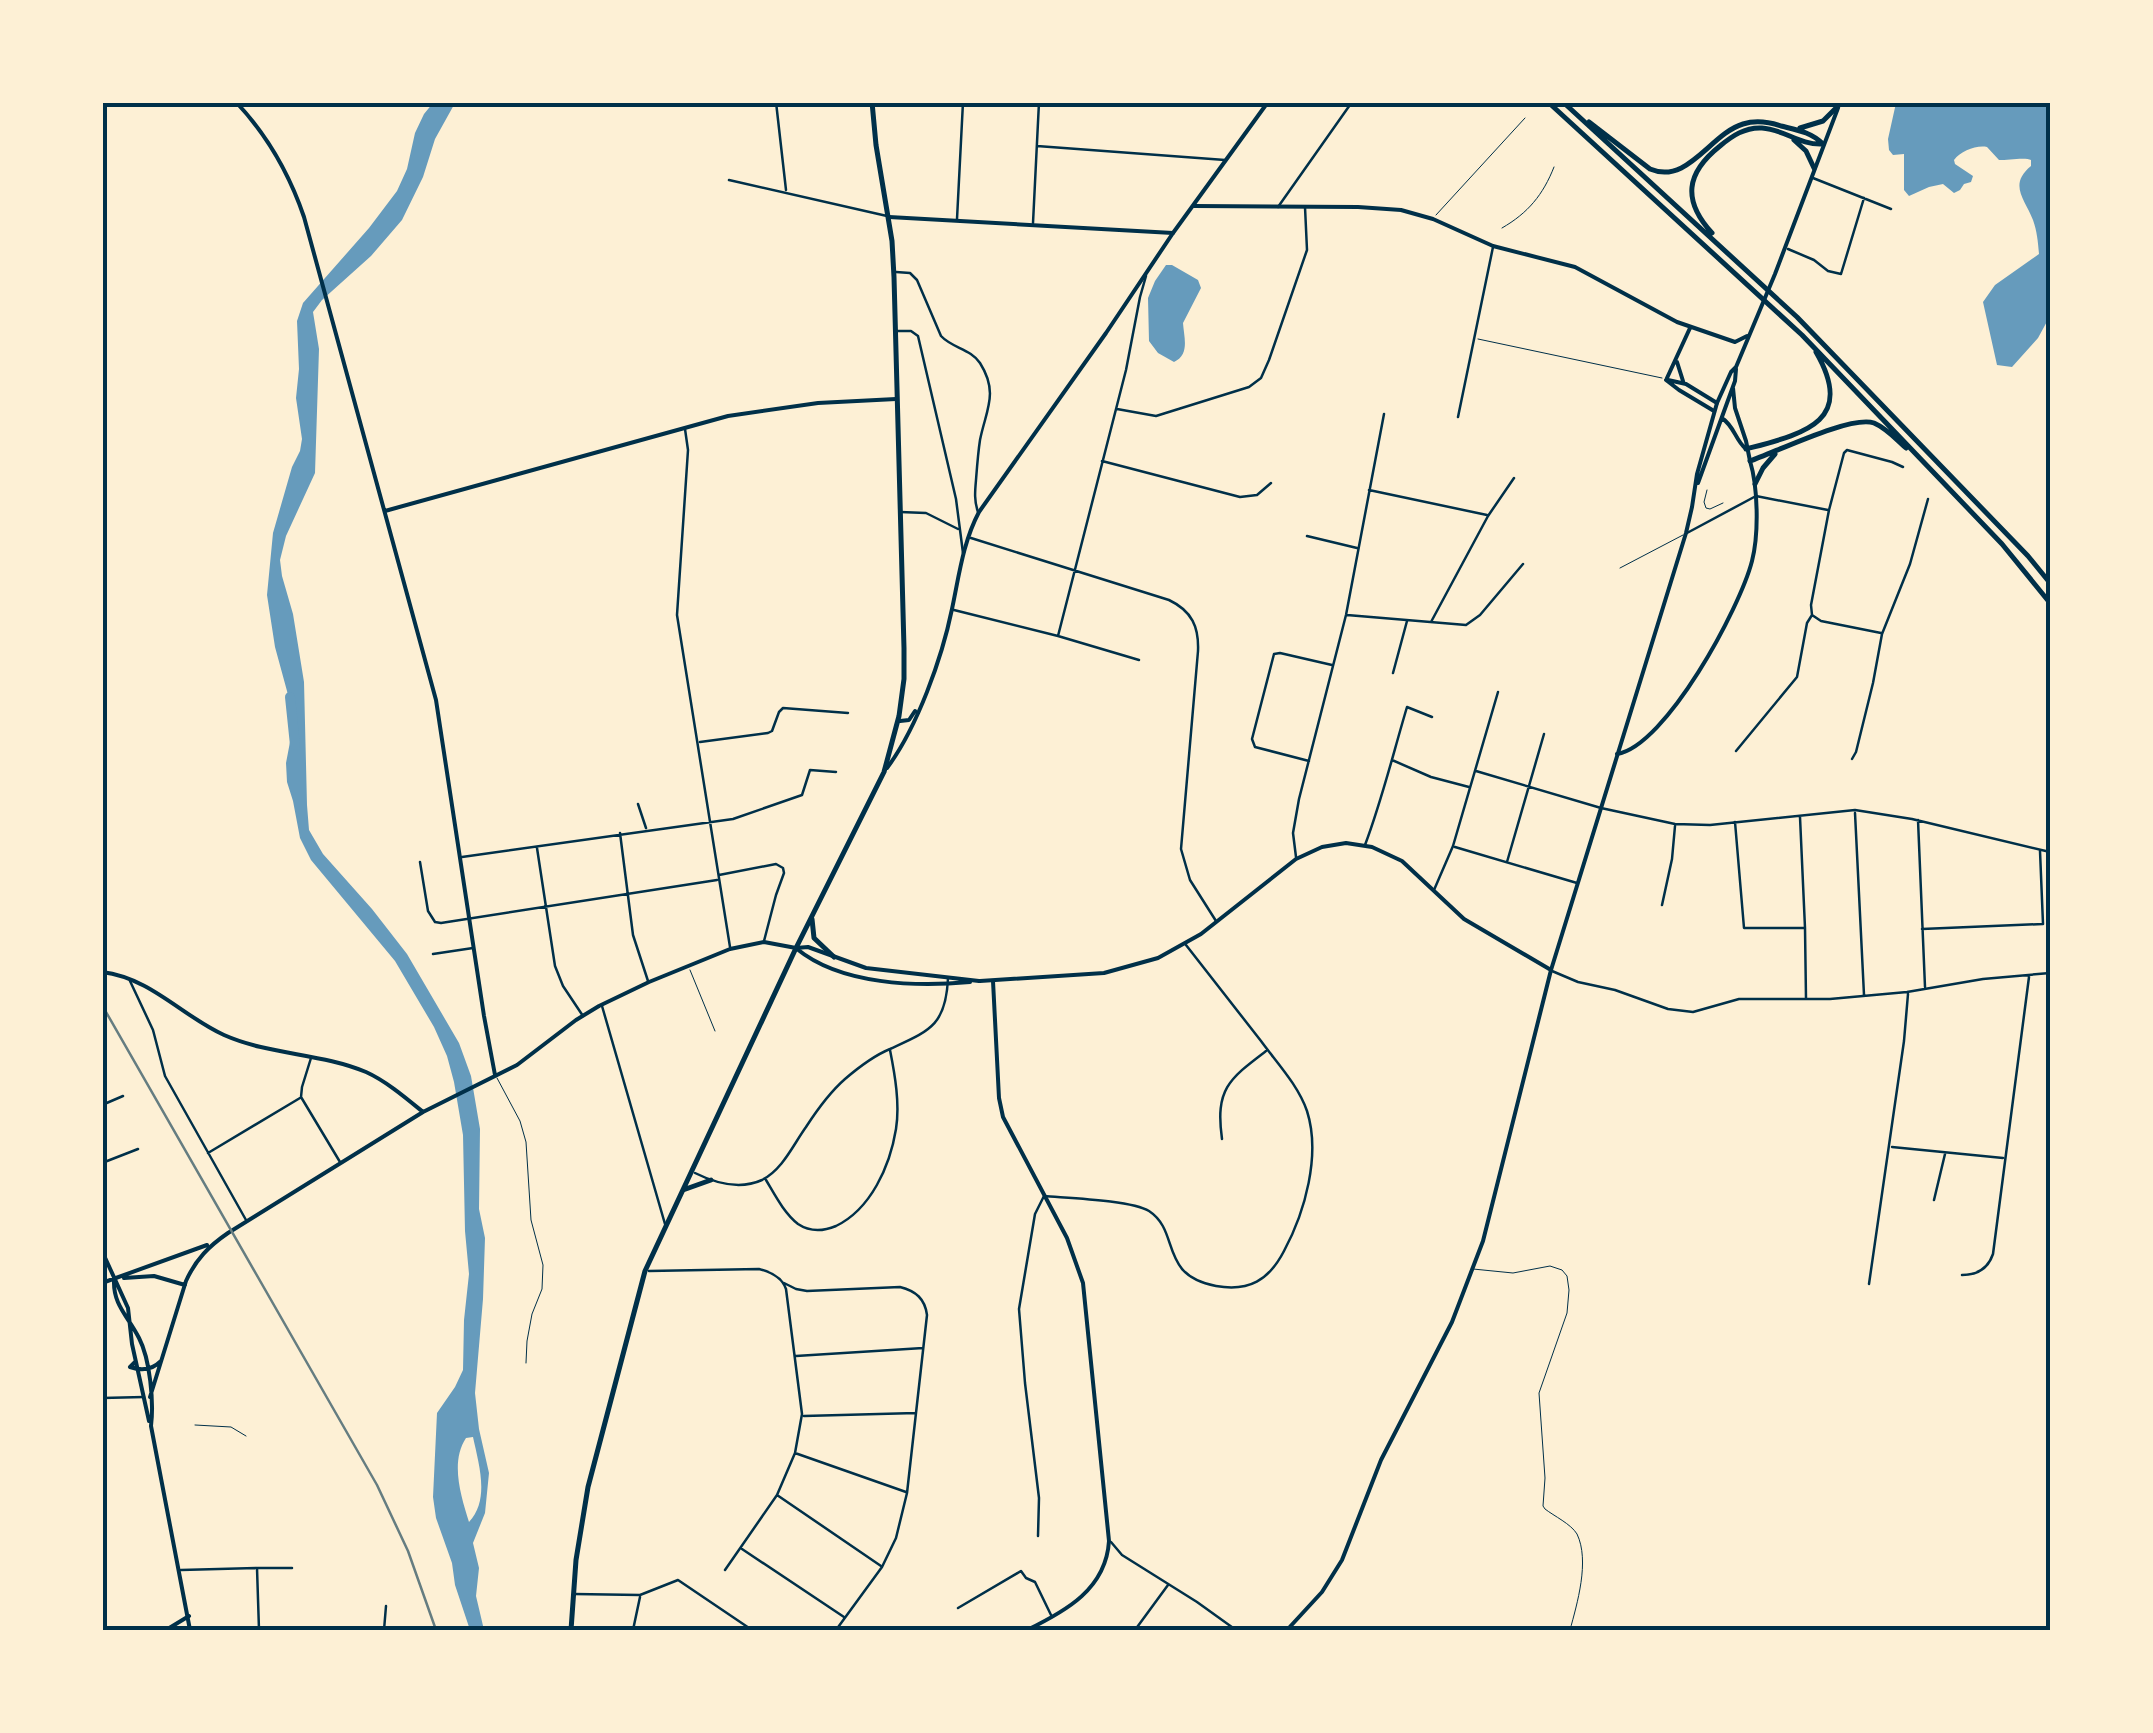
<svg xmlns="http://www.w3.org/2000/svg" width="2153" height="1733" viewBox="0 0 2153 1733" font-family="'DM Sans',sans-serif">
	<rect width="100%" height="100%" fill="#fdf0d5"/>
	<path fill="#669bbc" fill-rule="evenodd" d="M433 103H455L435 139 423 177 402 220 371 256 322 300 313 312 319 349 315 473 286 536 280 560 282 576 293 614 304 682 307 805 309 830 323 854 372 909 407 954 459 1043 471 1076 480 1129 479 1209 485 1238 483 1299 475 1393 479 1429 489 1473 485 1513 473 1543 479 1568 476 1596 484 1630H470L455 1585 452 1563 436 1518 433 1497 437 1413 455 1387 463 1370 464 1320 469 1274 465 1231 463 1135 454 1082 447 1056 434 1027 395 961 311 860 300 838 293 801 287 782 286 763 290 742 295 730 293 713 275 647 267 595 273 533 292 467 300 451 302 439 296 398 299 369 297 321 303 303 369 228 397 191 407 169 415 133 424 114ZM473 1437C479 1465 490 1500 469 1522 461 1496 450 1462 466 1438Z
		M1896 103H2050V316L2038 338 2012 367 1997 365 1983 302 1995 285 2039 254C2038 242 2037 231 2033 220 2025 199 2008 185 2031 166V160C2026 157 2008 160 1999 160L1987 147C1976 145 1961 151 1954 160L1955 164 1973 176 1971 182 1964 184 1960 190 1954 193 1943 184 1929 187 1909 196 1904 190V154L1893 155 1889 150 1888 139Z
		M1166 265H1172L1198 280 1201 288 1183 323C1184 338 1190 354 1174 362L1158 353 1149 341 1148 298 1155 281Z"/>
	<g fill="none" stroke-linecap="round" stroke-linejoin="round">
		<path stroke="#669bbc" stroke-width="10" d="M290 697 295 745"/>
		<path stroke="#003049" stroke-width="1" d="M1436 215 1525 118
			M1502 228C1528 213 1543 195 1554 167
			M1478 339 1662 378
			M1707 490 1704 502 1706 508 1710 509 1723 503
			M1620 568 1683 535
			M690 970 715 1031
			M497 1078 520 1121 526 1142 531 1220 543 1265 542 1289 532 1314 527 1341 526 1363
			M1473 1269 1513 1273 1550 1266 1562 1270 1567 1276 1569 1290 1567 1313 1539 1393 1545 1478 1543 1506 1545 1509C1554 1516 1571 1524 1577 1534 1590 1561 1577 1604 1570 1630
			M195 1425 231 1427 246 1436"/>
		<path stroke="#003049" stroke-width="2.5" d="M776 102 786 190
			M1037 146 1225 160
			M1813 178 1891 209
			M729 180 887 216
			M1278 207 1352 102
			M957 219 963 102
			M1033 223 1039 102
			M1788 249 1814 260 1828 271 1841 274 1864 198
			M896 272 910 273 917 280 941 336C952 348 971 349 980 363 999 393 986 410 980 440 978 453 977 467 976 480 975 491 974 501 978 512
			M895 331H911L918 336 956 499 963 553
			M1117 409 1156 416 1249 387 1261 378 1269 360 1307 250 1305 207
			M1458 417 1493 247
			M685 429 688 450 677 615 730 947
			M1102 461 1240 497 1257 495 1271 483
			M1369 490 1487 515
			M900 512 926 513 958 529
			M1687 533 1756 496 1828 510
			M1307 536 1357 548
			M971 538 1169 600C1192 611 1199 627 1198 651L1181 849 1190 880 1216 921
			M954 610 1058 636 1139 660
			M1347 615 1466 625 1480 615 1523 564
			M1812 615 1821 621 1881 633
			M1431 622 1488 516 1514 478
			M1058 636 1126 370 1140 297 1146 276
			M1393 673 1407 621
			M700 742 768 733 772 731 779 712 783 708 848 713
			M1736 751 1797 677 1807 623 1812 615 1811 605 1829 510 1844 453 1847 450 1892 462 1903 467
			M1852 759 1856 752 1873 683 1882 634 1910 564 1928 499
			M1392 760 1431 777 1469 787
			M1309 761 1255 747 1252 739 1274 654 1280 653 1332 665
			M1476 771 1601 808 1675 824 1710 825 1855 810 1912 819 2050 852
			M638 804 646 828
			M1855 813 1864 995
			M1800 817 1805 928 1806 999
			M1918 820 1925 987
			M1735 822 1744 928H1804
			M620 833 633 935 648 981
			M1365 845C1382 800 1393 754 1407 707L1432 717
			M1455 847 1577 883
			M537 848 555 966 563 986 583 1016
			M462 857 733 819 802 795 810 770 836 772
			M1296 857 1293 833 1299 799 1346 615 1384 414
			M420 862 428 911 435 922 441 923 717 880
			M1507 862 1544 734
			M719 875 776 864 783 868 784 873 776 895 764 941
			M1434 890 1453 846 1498 692
			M1662 905 1672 859 1675 826
			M1922 929 2043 924 2040 851
			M433 954 473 948
			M1552 971 1578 982 1615 990 1668 1009 1693 1012 1739 999H1830L1907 992 1983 979 2050 973
			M130 981 153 1030 165 1076 246 1220
			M602 1006 665 1224
			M311 1058 302 1087 301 1097 340 1162
			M102 1105 123 1096
			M1222 1139C1215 1089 1229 1079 1266 1051
			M1892 1147 2003 1158
			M208 1153 300 1098
			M102 1163 138 1149
			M695 1173C715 1183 740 1190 762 1180 783 1169 793 1145 806 1127 817 1110 829 1093 845 1079 859 1067 873 1056 890 1049 929 1031 946 1026 948 978
			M766 1180C775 1195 784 1213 798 1224 810 1232 824 1231 836 1226 871 1209 890 1166 896 1129 900 1104 895 1075 890 1050
			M1934 1200 1945 1154
			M649 1271 759 1269C771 1272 782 1277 786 1289L802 1414 795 1453 777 1495 725 1570
			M1962 1275C1977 1275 1988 1269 1993 1254L2029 977
			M784 1283 796 1289 807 1291 900 1287C916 1291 925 1299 927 1315L907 1493 896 1538 882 1567 836 1630
			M1869 1284 1904 1041 1908 994
			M796 1356 923 1348
			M102 1398 144 1397
			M804 1416 916 1413
			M795 1453 906 1492
			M777 1495 881 1566
			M1038 1536 1039 1498 1025 1383 1019 1309 1035 1214 1044 1196C1067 1198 1132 1200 1149 1211 1181 1232 1158 1275 1216 1286 1249 1292 1269 1280 1284 1251 1305 1212 1321 1155 1307 1111 1298 1085 1277 1063 1261 1041 1236 1009 1211 977 1186 945
			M1111 1542 1122 1555 1197 1602 1236 1630
			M742 1549 844 1617
			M258 1568H292
			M181 1570 257 1568 259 1630
			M574 1594 640 1595 678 1580 752 1630
			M958 1608 1021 1571 1026 1578 1035 1582 1051 1615
			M384 1630 386 1606
			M633 1630 640 1597
			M1135 1630 1168 1585"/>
		<path stroke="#003049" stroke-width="4" d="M1194 206 1358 207 1401 210 1433 219 1493 246 1575 267 1677 322 1735 342 1747 336
			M889 217 1173 233
			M1677 362 1683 381
			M1667 378 1690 328
			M1666 380 1679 390 1714 411
			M1668 380 1686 384 1717 403
			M1617 754C1666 746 1740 608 1752 561 1759 534 1758 487 1750 461
			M993 981 999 1098 1003 1117 1067 1238 1083 1283 1109 1541C1106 1589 1066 1611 1027 1630
			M166 1630 189 1616"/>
		<path stroke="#003049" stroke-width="4" d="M236 102C268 136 289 173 304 217L436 700 484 1016 495 1075
			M1733 388 1735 408 1746 441 1750 461
			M1722 418C1735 427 1735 440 1746 449
			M1698 483 1735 381 1736 369
			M385 511 728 416 818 403 896 399
			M900 721 909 720 915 711
			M887 768C917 728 942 658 952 609 959 576 963 542 979 512L1106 333 1173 233 1268 102
			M797 949C841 985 917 987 970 982
			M102 972C151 978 182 1016 224 1035 269 1055 321 1053 366 1072 386 1081 406 1098 423 1112
			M980 981 1104 973 1158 958 1201 934 1296 859 1322 847 1346 843 1372 847 1402 861 1464 919 1551 970
			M102 1251 128 1308 132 1344 149 1421
			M124 1278 154 1276 185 1285
			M114 1280C113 1305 128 1316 139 1338 150 1359 154 1402 151 1426L190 1630
			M102 1283 207 1245
			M135 1362 130 1367C141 1371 152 1370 161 1361
			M150 1397 186 1281C196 1259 209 1246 228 1233L423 1112 517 1065 576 1020 599 1006 649 982 730 949 764 942 796 948 808 947 866 968 979 981
			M1287 1630 1322 1592 1342 1560 1381 1460 1452 1322 1483 1241 1551 970 1686 533 1692 507 1697 474 1717 403 1731 372 1736 367 1775 274 1838 108"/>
		<path stroke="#003049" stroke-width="5" d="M1548 102 1802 335 2002 544 2050 603
			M1563 102 1797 317 2028 556 2050 583
			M1589 122 1650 169C1688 185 1710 134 1743 124 1756 120 1769 122 1781 126 1797 130 1811 132 1823 144
			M1800 128 1823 121 1840 104
			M1794 140 1806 151 1814 168
			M1712 233C1682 200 1686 173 1720 146 1732 136 1745 127 1762 128 1783 129 1800 145 1822 144
			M1746 449C1802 434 1857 423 1816 352
			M1750 461C1776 452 1851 415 1874 423 1886 428 1896 439 1906 448
			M1755 484 1763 468 1775 454
			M812 919 814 938 834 957
			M683 1190 711 1180
			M571 1630 576 1560 588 1487 645 1271 796 948 884 772 899 716 904 679V648L894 277 892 241 876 145 872 102"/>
		<path stroke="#657d81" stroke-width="2.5" d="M102 1005 377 1485 408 1551 436 1630"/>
	</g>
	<rect width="2153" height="1733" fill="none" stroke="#fdf0d5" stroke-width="210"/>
	<rect x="105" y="105" width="1943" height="1523" fill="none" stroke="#003049" stroke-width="4"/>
</svg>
